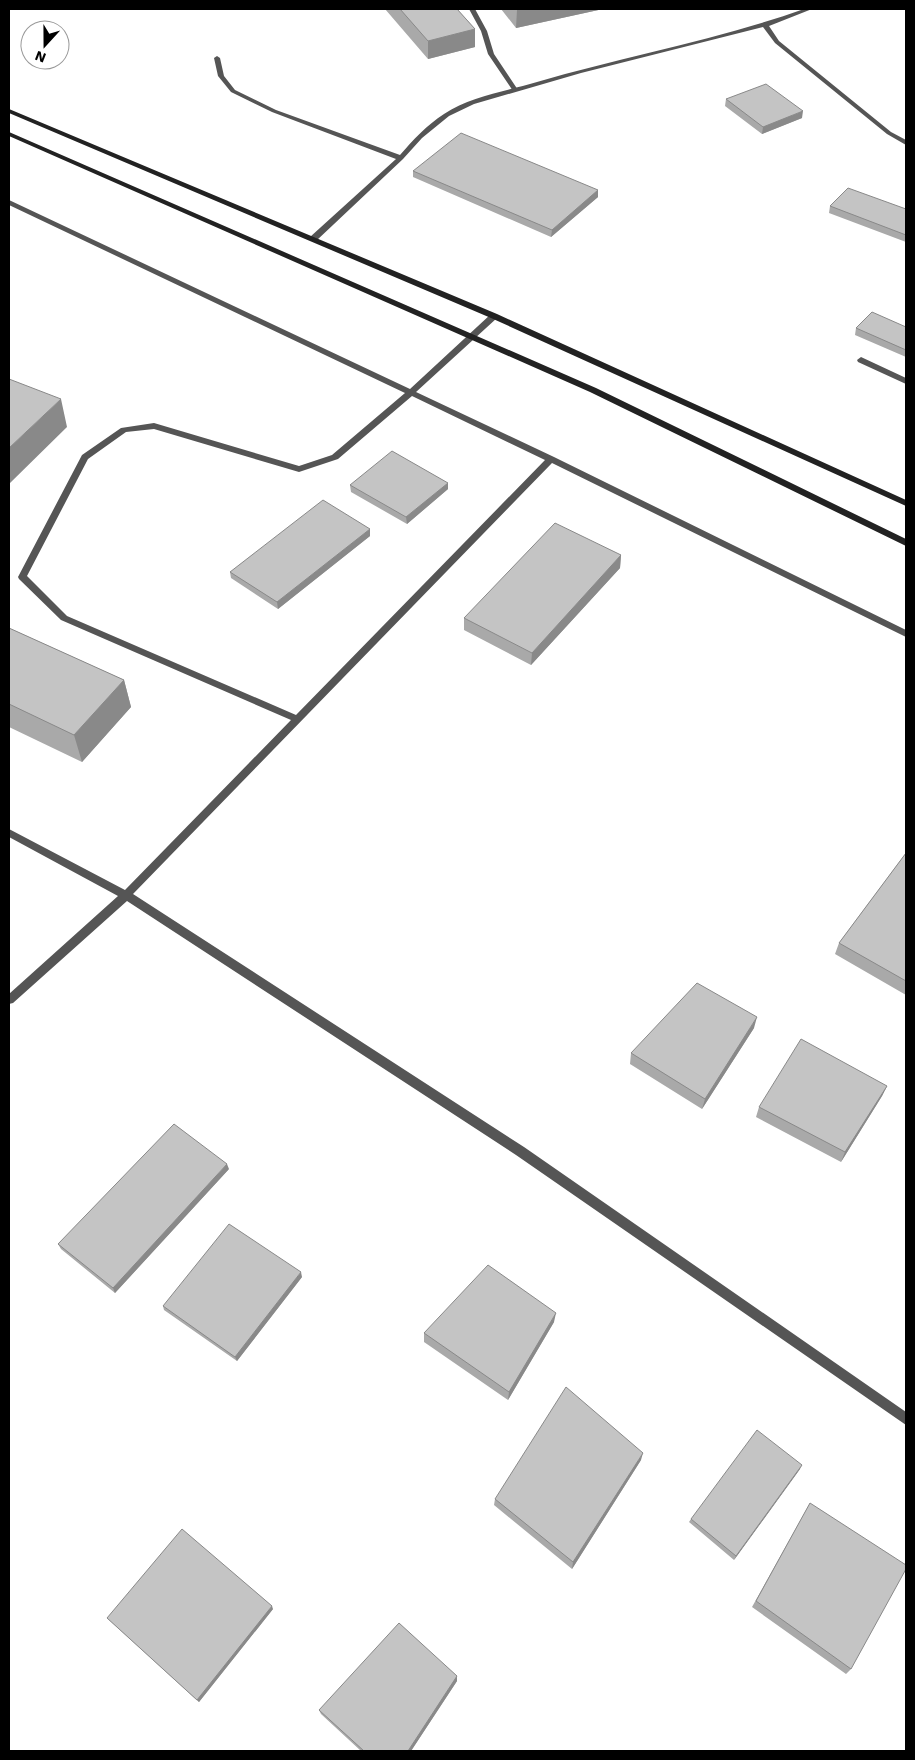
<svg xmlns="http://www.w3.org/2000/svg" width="915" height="1760" viewBox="0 0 915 1760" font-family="'Work Sans',sans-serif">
	<rect width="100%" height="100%" fill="#fff"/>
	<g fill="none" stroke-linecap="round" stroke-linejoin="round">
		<path fill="#555" fill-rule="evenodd" d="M804 9H812L769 26 779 41 891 132 906 140V145L887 134 775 43 763 27 581 73 474 104 449 116 422 138 403 159 316 241H313L309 239 310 237 396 159 272 112 231 92 218 76 214 58 217 56 220 58 224 76 235 90 276 110 400 155C413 140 427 125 444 114 471 96 507 91 537 82 625 56 717 40 804 9Z
			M861 357 906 378V384L858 362 857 360Z"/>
		<path fill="#555" fill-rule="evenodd" d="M469 9H475L487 31 494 54 518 90 517 91H513L488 54 481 31Z
			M9 200 410 389 491 314H497V318L416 392 554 457 906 630V637L552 463 133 894 524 1147 906 1412V1425L516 1155 127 901 13 1003 9 1004V994L118 896 9 837V829L125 890 291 720 61 620 19 579 18 577 82 455 121 428 154 423 299 466 332 455 405 393 9 205ZM412 396 545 460 296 715 67 616 27 576 88 459 126 432 154 429 299 472 338 459Z"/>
		<path fill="#222" fill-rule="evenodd" d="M9 109 497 314 906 500V506L491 318 9 113Z
			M9 132 596 388 906 539V546L590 392 9 136Z"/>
	</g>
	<path fill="#a9a9a9" d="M385 9H457L475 29V47L428 59Z
		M501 9H603L516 28Z
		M726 99 802 118 762 134 725 106Z
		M413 171 598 190V197L551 237 413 177Z
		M830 206 906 209V242L829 213Z
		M906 327V357L855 335 856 328Z
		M448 483V489L407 524 351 492 350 485Z
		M370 529V536L278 609 231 578 230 572Z
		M621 555 620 568 531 665 464 630V618Z
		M9 628 124 680 131 707 82 762 9 727Z
		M906 853V995L835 954 839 943Z
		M754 1028 702 1109 630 1064 631 1053Z
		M887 1086 882 1096 841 1162 756 1117 759 1107Z
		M229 1169 115 1293 61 1249 58 1244Z
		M302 1277 237 1361 164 1310 163 1306Z
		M554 1322 508 1400 424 1342V1333Z
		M641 1460 572 1569 494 1505 495 1499Z
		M800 1469 734 1560 689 1522 691 1519Z
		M810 1503 851 1669 846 1674 752 1607Z
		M273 1609 199 1702 107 1618Z
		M457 1676V1681L411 1751H361L321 1714 319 1710Z"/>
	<path fill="#898989" d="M520 9H603L516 28 517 10Z
		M475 29V47L428 59V41Z
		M803 111 802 118 762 134 763 127Z
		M598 190V197L551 237 552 230Z
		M61 399 67 427 9 484V448Z
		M448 483V489L407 524 406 517Z
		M370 529V536L278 609 277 602Z
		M621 555 620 568 531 665 532 653Z
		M124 680 131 707 82 762 74 735Z
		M757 1017 754 1028 702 1109 705 1099Z
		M887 1086 882 1096 841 1162 845 1152Z
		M227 1164 229 1169 115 1293 113 1288Z
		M301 1272 302 1277 237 1361 235 1357Z
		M556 1313 554 1322 508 1400 509 1392Z
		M643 1453 641 1460 572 1569 573 1562Z
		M802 1465 800 1469 734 1560 736 1556Z
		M272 1606 273 1609 199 1702 197 1700Z
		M457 1676V1681L411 1751H408Z"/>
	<path fill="#c4c4c4" stroke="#898989" d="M400 9H457L475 29 428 41Z
		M766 84 803 111 763 127 726 99Z
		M461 133 598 190 552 230 413 171Z
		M848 188 906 209V235L830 206Z
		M872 312 906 327V350L856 328Z
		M9 379 61 399 9 448Z
		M392 451 448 483 406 517 350 485Z
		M323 500 370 529 277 602 230 572Z
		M555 523 621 555 532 653 464 618Z
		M9 628 124 680 74 735 9 704Z
		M906 853V981L839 943Z
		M697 983 757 1017 705 1099 631 1053Z
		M801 1039 887 1086 845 1152 759 1107Z
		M174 1124 227 1164 113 1288 58 1244Z
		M229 1224 301 1272 235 1357 163 1306Z
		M488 1265 556 1313 509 1392 424 1333Z
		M566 1387 643 1453 573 1562 495 1499Z
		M757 1430 802 1465 736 1556 691 1519Z
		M810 1503 906 1565V1569L851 1669 756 1601Z
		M182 1529 272 1606 197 1700 107 1618Z
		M399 1623 457 1676 408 1751H364L319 1710Z"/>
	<rect width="915" height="1760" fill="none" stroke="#000000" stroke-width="20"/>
	<g transform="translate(45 45) rotate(201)"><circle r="24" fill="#ffffff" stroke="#999999"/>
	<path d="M0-4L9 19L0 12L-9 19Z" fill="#000000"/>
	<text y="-8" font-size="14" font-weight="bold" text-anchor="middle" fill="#000000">N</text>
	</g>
</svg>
